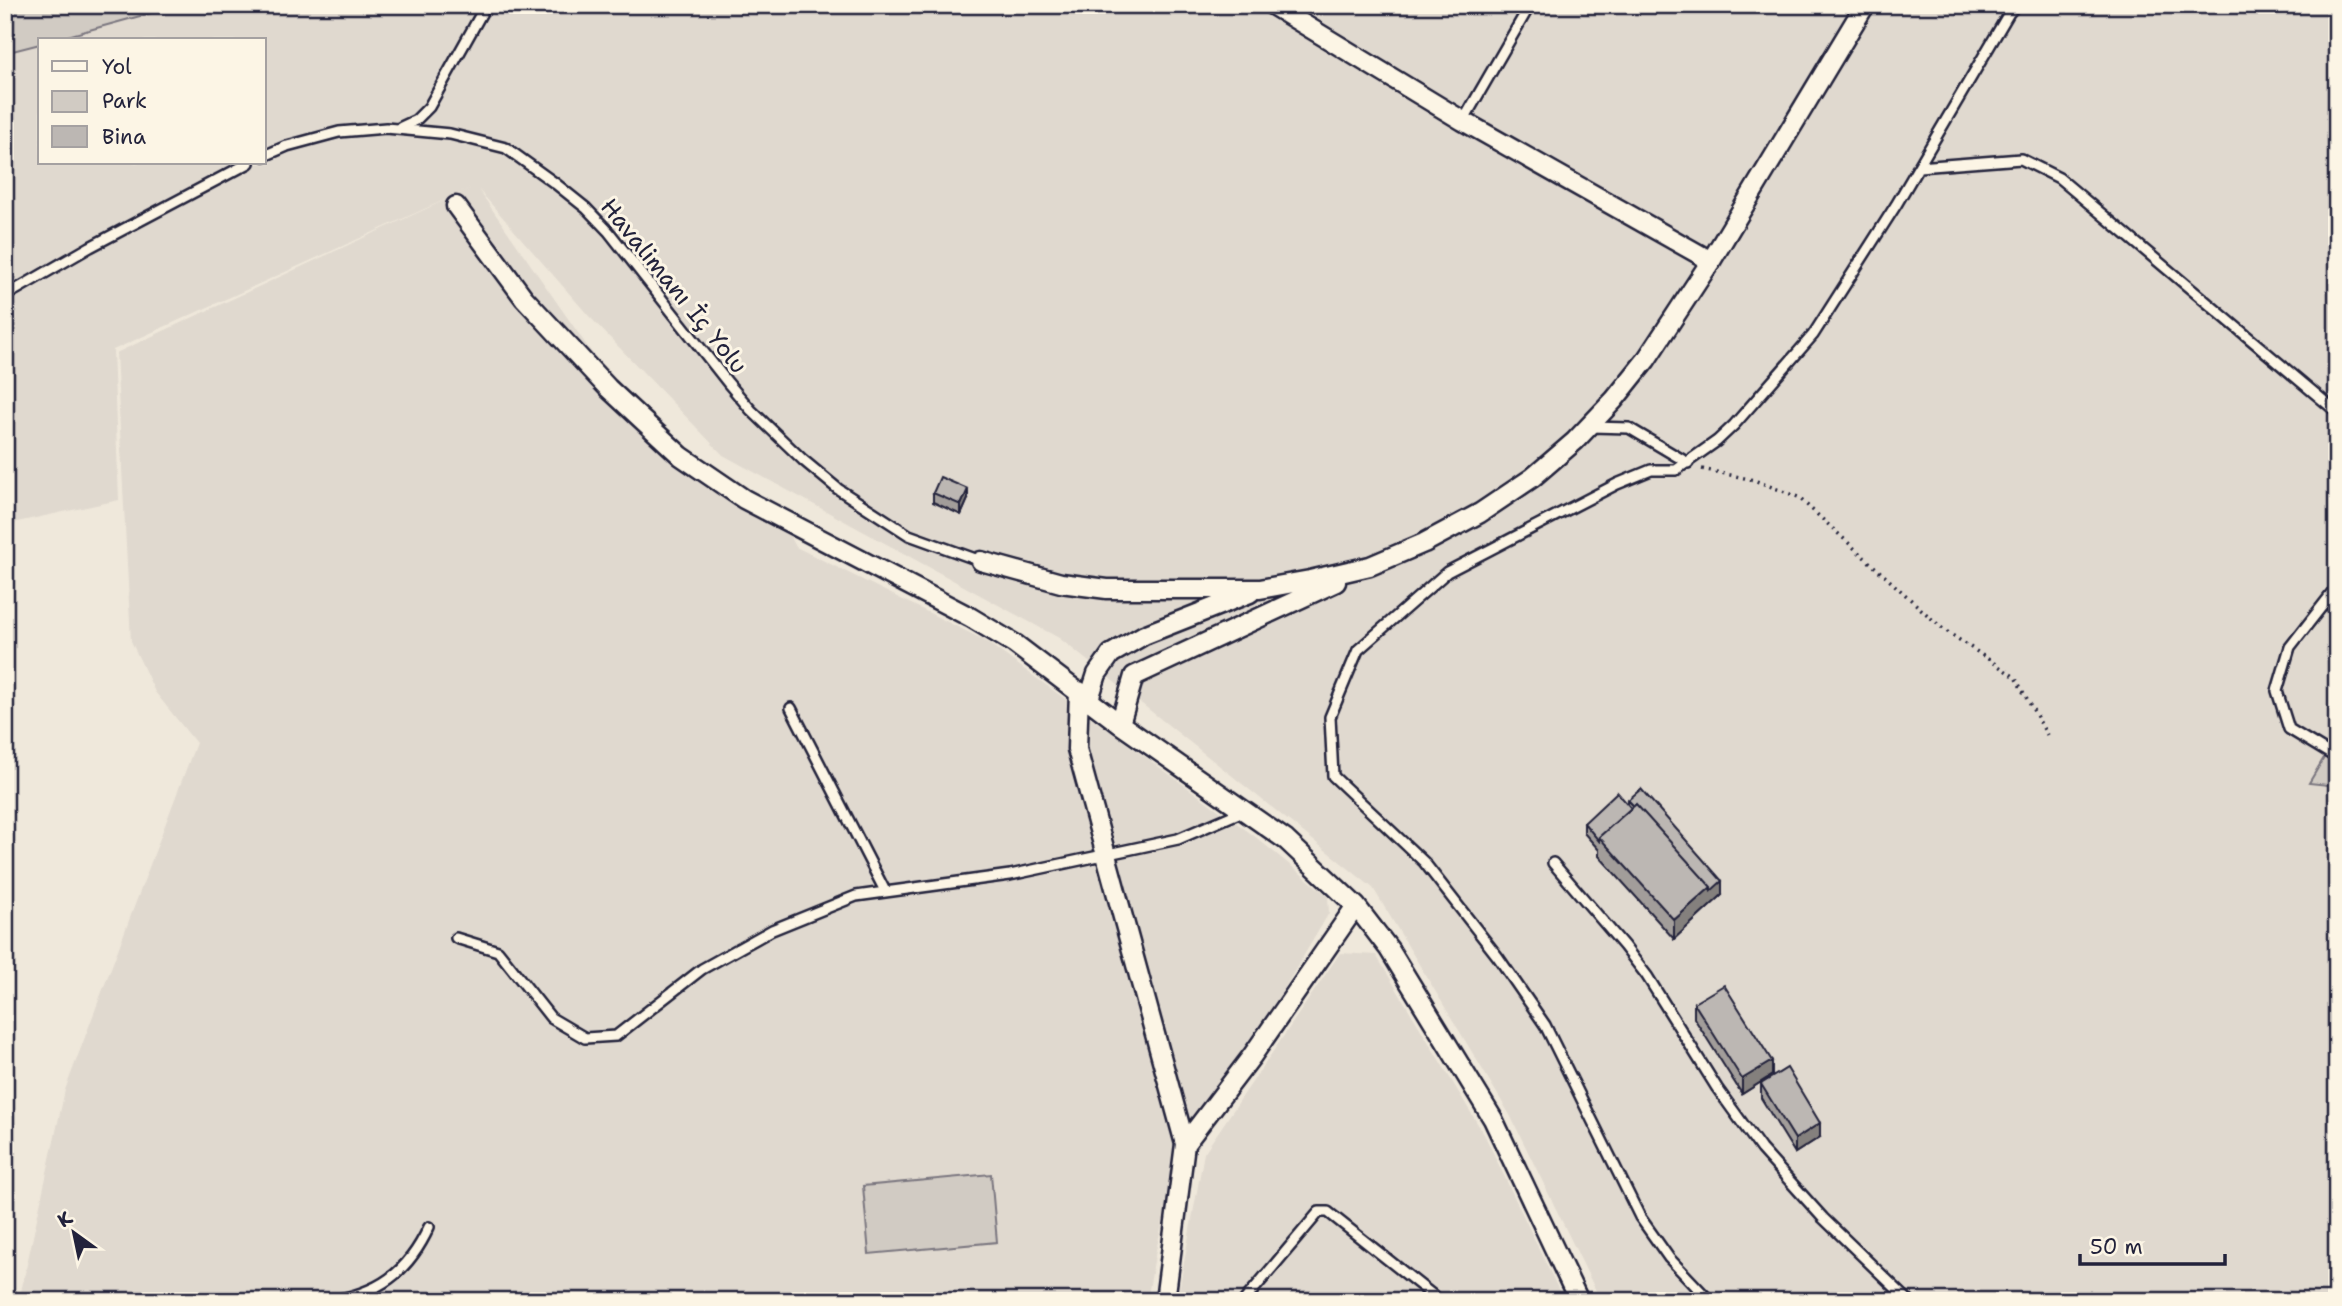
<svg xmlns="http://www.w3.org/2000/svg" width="2342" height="1306" viewBox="0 0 2342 1306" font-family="'Shantell Sans',sans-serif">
	<rect width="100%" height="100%" fill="#efe8db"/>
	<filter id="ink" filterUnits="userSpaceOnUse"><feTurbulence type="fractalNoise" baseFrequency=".0143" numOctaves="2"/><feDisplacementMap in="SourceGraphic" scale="14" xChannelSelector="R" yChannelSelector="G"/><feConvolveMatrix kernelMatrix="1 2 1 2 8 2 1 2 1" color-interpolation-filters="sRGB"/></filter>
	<g filter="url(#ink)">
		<path fill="#e0d9cf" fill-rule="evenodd" d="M5 5H2337V1301H1601L1510 1115 1373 888 1059 638 723 455 588 315 478 189 592 353 657 423 722 479 776 508 796 547 984 640 1253 835 1328 896 1329 913 1175 1172 1156 1250 1147 1301H19L65 1090 196 743 155 692 131 641 116 353 473 187 113 350 119 500 17 522 5 540ZM40 40H264V163H40Z
			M1340 953 1376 955 1485 1136 1564 1301H1177L1204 1153Z"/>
		<path fill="#d1cbc3" stroke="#7a767f" stroke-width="2" d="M5 5H180L53 40H40V44L5 53Z
			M2337 736V786L2309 783Z
			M991 1174 997 1242 869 1254 863 1186Z"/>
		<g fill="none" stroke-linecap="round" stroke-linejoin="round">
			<defs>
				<path id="lane" d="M1463 121 1530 5
					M401 127 416 120 429 107 486 5
					M264 156 287 146 339 132 386 128 450 134 506 148 556 184 586 208 609 232 728 383 751 410 803 460 838 489 909 535 981 561
					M1919 167 2021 159 2059 178 2337 412
					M5 296 90 247 249 163
					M1591 427 1629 428 1688 463
					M2337 587 2290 647 2277 691 2289 729 2337 758
					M791 708 885 891
					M1553 863 1624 946 1647 976 1717 1088 1761 1149 1823 1218 1909 1301
					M456 938 498 951 551 1018 585 1038 616 1036 702 969 772 930 856 896 1010 875 1178 839 1243 811
					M328 1301C378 1294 408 1273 429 1227
					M1244 1301 1319 1212H1328L1440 1301
					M1710 1301 1669 1258 1640 1217 1545 1025 1498 957 1424 862 1333 776 1330 717 1358 650 1447 572 1617 484 1651 470H1676L1717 441 1734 425 1813 335 1896 205 2009 13 2016 5"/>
				<path id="street" d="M1272 5 1463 121 1711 261
					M456 206 524 298 608 388 681 456 744 499 970 617 1015 644 1120 724 1286 840 1356 906 1252 1056 1185 1144 1165 1301
					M981 561 1061 583 1107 589H1260L1310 580 1370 566 1424 543 1480 513 1532 478 1575 441 1614 400 1646 360 1711 261 1865 5
					M1079 691 1077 749 1185 1144
					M1089 699 1097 674 1111 654 1144 635 1250 593
					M1120 724 1134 676 1336 582
					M1356 906 1389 949 1493 1119 1579 1301"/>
			</defs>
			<use href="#lane" stroke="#22223b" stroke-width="14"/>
			<use href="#street" stroke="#22223b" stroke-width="23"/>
			<path stroke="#22223b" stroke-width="3.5" stroke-dasharray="2 5" stroke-linecap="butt" d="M1702 469 1754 480 1798 497 1943 629 2015 677 2047 735"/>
			<use href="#lane" stroke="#fcf5e5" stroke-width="9"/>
			<use href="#street" stroke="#fcf5e5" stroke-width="18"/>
		</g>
		<path fill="#a29d9a" stroke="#22223b" stroke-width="2" d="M933 493 968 499 961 515 933 502Z
			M1628 800 1722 895 1674 939 1599 856V850L1584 833V823L1628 805Z
			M1694 1003 1772 1075 1742 1094 1694 1018Z
			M1761 1084 1820 1137 1795 1153 1761 1098Z"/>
		<path fill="#84807d" stroke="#22223b" stroke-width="2" d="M968 489V499L961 515V505Z
			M1722 881V895L1674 939V920L1711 887Z
			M1772 1061V1075L1742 1094V1079Z
			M1820 1123V1137L1795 1153V1139Z"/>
		<path fill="#bcb7b3" stroke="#22223b" stroke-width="2" d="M940 477 968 489 961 505 933 493Z
			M1641 789 1722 881 1711 891V887L1636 804 1634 806 1628 800Z
			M1617 792 1631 808 1599 837V841L1584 823Z
			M1636 804 1711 887 1674 920 1599 837Z
			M1724 985 1772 1061 1742 1079 1694 1003Z
			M1787 1068 1820 1123 1795 1139 1761 1084Z"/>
	</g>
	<g text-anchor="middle" stroke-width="6" stroke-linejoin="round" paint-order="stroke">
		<g font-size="24" fill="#22223b" stroke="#fcf5e5">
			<text transform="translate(674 286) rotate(51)" y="8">Havalimanı İç Yolu</text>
		</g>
	</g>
	<rect width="2342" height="1306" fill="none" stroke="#fcf5e5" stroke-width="28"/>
	<rect x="14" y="14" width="2314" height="1278" fill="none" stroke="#22223b" stroke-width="2.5" filter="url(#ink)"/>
	<rect x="38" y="38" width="228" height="126" fill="#fcf5e5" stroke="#a5a1a1" stroke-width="2"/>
	<rect x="52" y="61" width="35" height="10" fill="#fcf5e5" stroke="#a5a1a1" stroke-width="2"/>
	<text x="102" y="74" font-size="21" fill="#22223b">Yol</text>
	<rect x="52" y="91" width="35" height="21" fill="#d1cbc3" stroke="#a5a1a1" stroke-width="2"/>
	<text x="102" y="108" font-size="21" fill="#22223b">Park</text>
	<rect x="52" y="126" width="35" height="21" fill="#bcb7b3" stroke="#a5a1a1" stroke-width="2"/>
	<text x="102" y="144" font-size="21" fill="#22223b">Bina</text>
	<g transform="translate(74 1233) rotate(327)" stroke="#fcf5e5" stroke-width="5" paint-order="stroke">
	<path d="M0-5L12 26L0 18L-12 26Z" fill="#22223b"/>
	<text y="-10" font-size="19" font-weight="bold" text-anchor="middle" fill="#22223b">K</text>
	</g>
	<path d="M2080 1254v10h145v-10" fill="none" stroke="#22223b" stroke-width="3.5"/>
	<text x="2090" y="1254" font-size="21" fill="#22223b" stroke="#fcf5e5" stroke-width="5" paint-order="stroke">50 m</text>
</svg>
